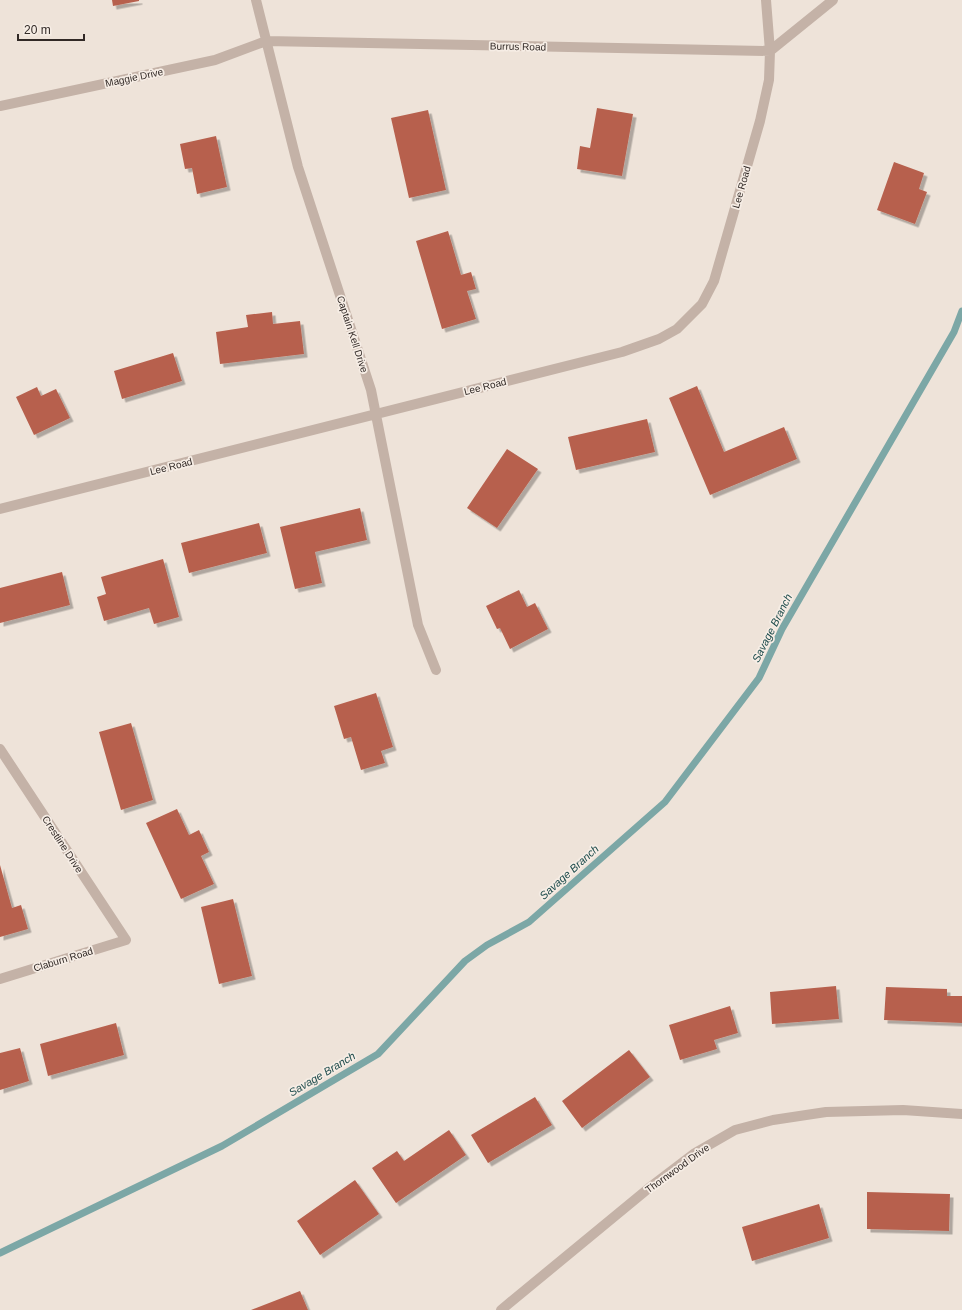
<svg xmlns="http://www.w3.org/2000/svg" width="962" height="1310" viewBox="0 0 962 1310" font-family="Arial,sans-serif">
	<defs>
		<filter id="shadow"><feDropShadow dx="3.5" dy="3.5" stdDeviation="0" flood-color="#0004"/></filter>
	</defs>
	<rect width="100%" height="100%" fill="#eee3d9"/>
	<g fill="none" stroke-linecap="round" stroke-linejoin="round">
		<path stroke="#7ca7a6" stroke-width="7" d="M0 1253 222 1146 378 1054 465 961 487 945 529 922 665 802 759 678 782 629 954 332 962 311"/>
	</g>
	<path fill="#b7614e" filter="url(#shadow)" d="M112 0H139V1L113 6Z
		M597 108 633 114 622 176 577 169 580 146 590 148Z
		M428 110 446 190 409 198 391 118Z
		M216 136 227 187 197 194 192 168 185 169 180 144Z
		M894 162 924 173 919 189 927 192 915 224 877 210Z
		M448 231 461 275 471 272 476 289 467 291 476 319 442 329 416 241Z
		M272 312 273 324 300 321 304 354 220 364 216 332 248 327 246 315Z
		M173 353 182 381 122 399 114 371Z
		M697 386 724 452 784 427 797 459 710 495 669 398Z
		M37 387 41 396 56 389 70 418 34 435 16 397Z
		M647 419 655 452 576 470 568 437Z
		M507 449 538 469 497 528 467 508Z
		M360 508 367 540 315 552 322 583 295 589 280 527Z
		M259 523 267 553 189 573 181 543Z
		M163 559 179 617 154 624 149 608 104 621 97 597 106 594 101 577Z
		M62 572 70 605 0 623V588Z
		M519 590 527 607 535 603 548 629 510 649 500 628 497 629 486 606Z
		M376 693 393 747 381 751 385 763 361 770 351 737 344 739 334 706Z
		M131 723 153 800 121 810 99 732Z
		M177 809 189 835 199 830 209 852 201 856 214 884 181 899 146 823Z
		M0 865 12 908 21 905 28 929 0 937Z
		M233 899 252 976 219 984 201 907Z
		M836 986 839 1019 772 1024 770 992Z
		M886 987 947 989V996H962V1023L884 1020Z
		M730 1006 738 1033 714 1040 717 1049 680 1060 669 1025Z
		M116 1023 124 1055 48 1076 40 1044Z
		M20 1048 29 1081 0 1090V1053Z
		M629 1050 650 1077 582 1128 562 1101Z
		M535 1097 552 1125 488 1163 471 1135Z
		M449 1130 466 1155 396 1203 372 1168 397 1151 404 1161Z
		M355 1180 379 1214 320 1255 297 1221Z
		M867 1192 950 1194 949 1231 867 1229Z
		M819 1204 829 1238 752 1261 742 1227Z
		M300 1291 308 1310H251Z"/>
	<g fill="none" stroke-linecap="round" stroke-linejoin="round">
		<path stroke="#c4b2a7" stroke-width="10" d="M256 0 298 167 371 390 418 625 436 670
			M770 51 833 0
			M0 106 215 60 266 41 770 51
			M0 509 622 352 659 339 677 329 702 304 714 281 760 121 769 80 770 51 766 0
			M0 749 126 940 0 979
			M501 1310 649 1188 695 1153 735 1130 773 1120 826 1112 903 1110 962 1114"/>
	</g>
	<g text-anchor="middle" stroke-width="3.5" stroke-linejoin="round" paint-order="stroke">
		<g font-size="10" fill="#312926" stroke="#f6ede5">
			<text transform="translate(518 46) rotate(1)" y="4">Burrus Road</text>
			<text transform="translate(134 77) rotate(-12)" y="4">Maggie Drive</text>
			<text transform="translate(741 187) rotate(-74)" y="4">Lee Road</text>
			<text transform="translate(353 334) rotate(72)" y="4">Captain Kell Drive</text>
			<text transform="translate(485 386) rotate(-14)" y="4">Lee Road</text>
			<text transform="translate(171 466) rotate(-14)" y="4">Lee Road</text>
			<text transform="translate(63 844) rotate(57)" y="4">Crestline Drive</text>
			<text transform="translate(63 959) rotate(-17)" y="4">Claburn Road</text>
			<text transform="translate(677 1168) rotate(-36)" y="4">Thornwood Drive</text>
		</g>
		<g font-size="11" font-style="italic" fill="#214e4e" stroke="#f6ede5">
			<text transform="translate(772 628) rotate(-63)" y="4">Savage Branch</text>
			<text transform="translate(569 872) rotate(-42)" y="4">Savage Branch</text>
			<text transform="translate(322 1074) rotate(-31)" y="4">Savage Branch</text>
		</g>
	</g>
	<path d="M18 34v6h66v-6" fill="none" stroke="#312926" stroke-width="2"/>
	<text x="24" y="34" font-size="12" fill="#312926" stroke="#f6ede5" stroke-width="3" paint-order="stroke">20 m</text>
</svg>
